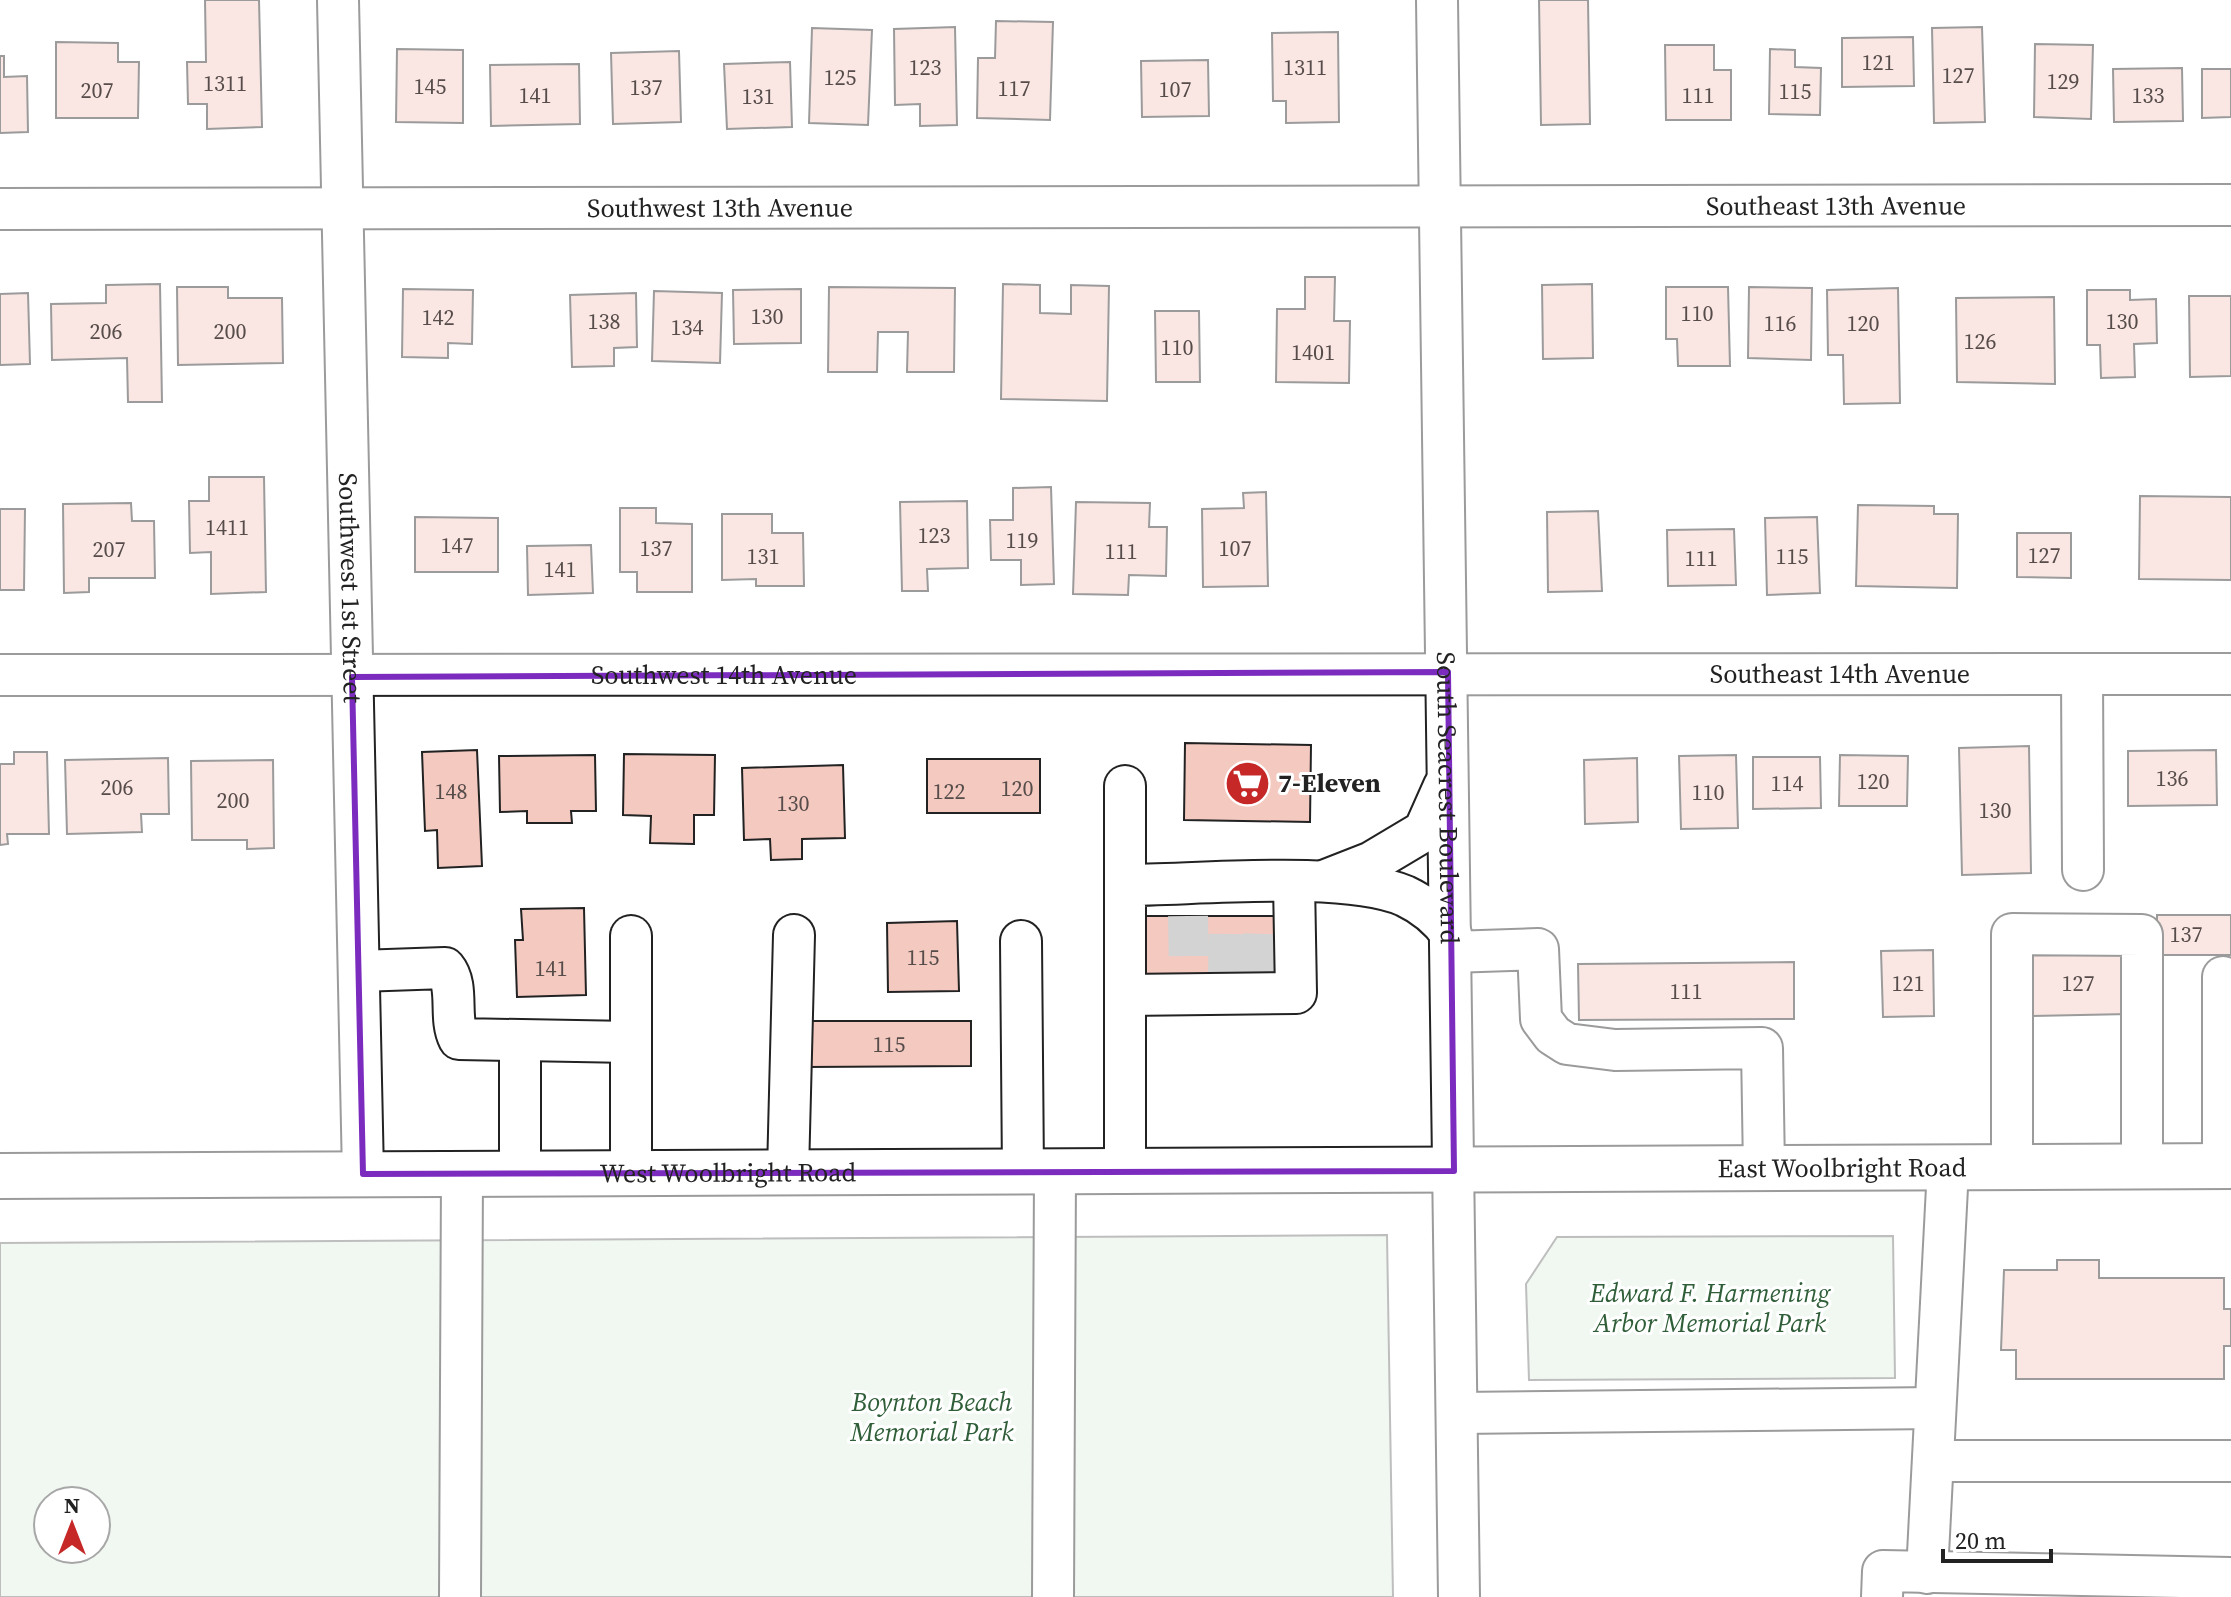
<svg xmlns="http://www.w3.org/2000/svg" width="2231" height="1597" viewBox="0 0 2231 1597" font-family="'Source Serif 4',serif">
	<rect width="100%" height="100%" fill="#fff"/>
	<path fill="#e0efe3" stroke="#6f6f6f" stroke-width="2" fill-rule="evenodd" d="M1387 1235 1393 1597H0V1243ZM48 1501H96V1549H48Z
		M1893 1236 1895 1378 1529 1380 1526 1284 1557 1237Z"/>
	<path fill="#f3c9c0" stroke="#222" stroke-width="2" d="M205 0H259L262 127 207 129V104H188L187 62H206Z
		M1539 0H1588L1590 124 1541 125Z
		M996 21 1053 22 1050 120 977 118 978 58H995Z
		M955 27 957 125 920 126V104L895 105 894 29Z
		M1982 27 1985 122 1934 123 1932 28Z
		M812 28 872 30 868 125 809 123Z
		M1338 32 1339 122 1286 123V101H1273L1272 33Z
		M1913 37 1914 86 1842 87V38Z
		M56 42 118 43V62H139L138 118H56Z
		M2035 44 2093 45 2091 119 2034 117Z
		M1665 45H1714V70H1731V120H1666Z
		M397 49 463 50V123L396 122Z
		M1770 49 1795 50V67L1821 68 1820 115 1769 114Z
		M679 51 681 122 613 124 611 53Z
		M0 56H4V77L27 76 28 132 0 133Z
		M1208 60 1209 116 1142 117 1141 61Z
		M790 62 792 127 727 129 724 64Z
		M579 64 580 124 491 126 490 65Z
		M2182 68 2183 121 2114 122 2113 69Z
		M2202 69H2231V117L2202 118Z
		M1305 277H1335L1334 321H1350L1349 383 1276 382 1277 309H1305Z
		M160 284 162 402H128L127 358 52 360 51 304 106 303V285Z
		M1003 284 1040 285V313L1071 314V285L1109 286 1107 401 1001 399Z
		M1592 284 1593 358 1543 359 1542 285Z
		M177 287H228V298H282L283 363 178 365Z
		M829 287 955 288 954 372H907L908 332H878L877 372H828Z
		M1666 287H1728L1730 366H1678L1677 339H1666Z
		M1749 287 1812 288 1811 360 1748 358Z
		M1898 288 1900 403 1844 404 1843 355H1828L1827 290Z
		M403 289 473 290 472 344 448 343V358L402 357Z
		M801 289V343L734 344 733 290Z
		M2087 290H2130V300L2156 299 2157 343 2134 344 2135 377 2101 378 2100 345H2087Z
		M654 291 722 293 720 363 652 361Z
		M28 293 30 364 0 365V294Z
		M636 293 637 347 614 348V366L572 367 570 295Z
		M2189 296H2231V376L2190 377Z
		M2054 297 2055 384 1957 382 1956 298Z
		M1155 311H1199L1200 382H1156Z
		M209 477H264L266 592 211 594V552L190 553 189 501H209Z
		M1051 487 1054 584 1021 585V560H991L990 520H1013V488Z
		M1266 492 1268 586 1203 587 1202 509 1244 508 1243 493Z
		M2140 496 2231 497V580L2139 579Z
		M967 501 968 568 927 569 928 591H902L900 502Z
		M1076 502 1150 503 1149 527H1167L1166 576 1129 575 1128 595 1073 594Z
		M131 503 132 521H154L155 578H89V592L64 593 63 504Z
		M1858 505 1934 506V514H1958L1957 588 1856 586Z
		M620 508H656V523L692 524V592H637V572H620Z
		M0 509H25L24 590H0Z
		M1598 511 1602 591 1548 592 1547 512Z
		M722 514H772V533H803L804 586H756V579L722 580Z
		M415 517 498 518V572H415Z
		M1817 517 1820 593 1767 595 1765 518Z
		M1734 529 1736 585 1668 586 1667 530Z
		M2017 533H2071V578L2017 577Z
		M591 545 593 593 528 595 527 546Z
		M1185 743 1311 745 1310 822 1184 820Z
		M2029 746 2031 873 1962 875 1959 748Z
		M477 750 482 866 438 868 437 830 425 831 422 752Z
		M2216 750 2217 805 2128 806V751Z
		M14 752H47L49 834H7L8 844 0 845V764H14Z
		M624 754 715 755 714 815H694V844L650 843 651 816 623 815Z
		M595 755 596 811H571L572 823H527V811L500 812 499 756Z
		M1736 755 1738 828 1681 829 1679 756Z
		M1840 755 1908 756 1907 806H1839Z
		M1753 757H1820L1821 808 1753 809Z
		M168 758 169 814H141L142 832 67 834 65 760Z
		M1637 758 1638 822 1585 824 1584 760Z
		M927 759H1040V813H927Z
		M273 760 274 848 247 849V840H192L191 761Z
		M843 765 845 838 802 839V859L771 860 770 839 744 840 742 768Z
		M584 908 586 995 517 997 515 940H523L521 909Z
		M2157 915H2231V955H2157Z
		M1134 916H1275V974H1134Z
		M957 921 959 991 888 992 887 923Z
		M1933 950 1934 1016 1883 1017 1881 951Z
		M2128 951 2129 1014 2028 1016 2027 952Z
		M1794 962V1019L1579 1020 1578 964Z
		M807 1021H971V1066L807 1067Z
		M2057 1260H2099V1278H2224V1309H2231V1346H2224V1379H2016V1350H2001L2004 1270H2057Z"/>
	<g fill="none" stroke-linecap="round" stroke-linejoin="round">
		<path stroke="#d3d3d3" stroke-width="40" stroke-dasharray="40 20" stroke-linecap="butt" d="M1188 916 1189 974
			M1228 974 1229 916
			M1262 974 1264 916"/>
		<defs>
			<g id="minor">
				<path id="s1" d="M338 0 363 1174"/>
				<path id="s2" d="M1437 0 1459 1597"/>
				<path id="s3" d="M0 209 2231 205"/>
				<path d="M2082 674 2083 870"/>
				<path id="s4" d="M0 675 2231 674"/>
				<path d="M1125 786V885"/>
				<path d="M1326 880 1372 862 1424 831 1444 786"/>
				<path d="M631 936V1174"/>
				<path d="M1021 941 1023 1173"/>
				<path d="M1451 952 1538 949 1541 1019 1553 1035 1567 1044 1615 1050 1762 1048 1764 1169"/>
				<path d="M359 971 445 968C460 986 448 1018 459 1039L631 1042"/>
				<path d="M2223 977V1167"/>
				<path d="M1125 995 1296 993 1294 883"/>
				<path d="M520 1041V1174"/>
				<path d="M2012 1169V934L2142 935V1168"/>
				<path d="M788 1172 794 935"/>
				<path d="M1125 1173V885C1195 885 1344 870 1405 896 1424 905 1439 917 1451 934"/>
				<path d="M1458 1413 1935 1408"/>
				<path d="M1933 1461H2231"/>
				<path d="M1927 1573 1948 1168"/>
				<path d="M460 1597 462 1174"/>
				<path d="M1053 1597 1055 1173"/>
				<path d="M1882 1597 1883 1571 2231 1578"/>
			</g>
			<g id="major">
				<path id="s5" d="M0 1176 2231 1166"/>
			</g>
		</defs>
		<use href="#minor" stroke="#222" stroke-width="44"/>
		<use href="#major" stroke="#222" stroke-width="48"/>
		<use href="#minor" stroke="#fff" stroke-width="40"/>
		<use href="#major" stroke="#fff" stroke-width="44"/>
	</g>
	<path d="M0 0H2231V1597H0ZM1448 672 1454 1171 363 1174 352 677Z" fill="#fff" fill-opacity=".55" fill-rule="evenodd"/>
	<path fill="none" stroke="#7b2cbf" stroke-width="6" stroke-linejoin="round" d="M1448 672 1454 1171 363 1174 352 677Z"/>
	<defs>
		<symbol id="supermarket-disc" viewBox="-11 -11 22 22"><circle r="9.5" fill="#c62828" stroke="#fff"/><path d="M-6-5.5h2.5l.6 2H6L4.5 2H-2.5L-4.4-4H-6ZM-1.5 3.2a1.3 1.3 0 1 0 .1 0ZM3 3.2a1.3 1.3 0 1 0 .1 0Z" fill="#fff"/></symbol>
	</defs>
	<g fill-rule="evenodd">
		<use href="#supermarket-disc" x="1222" y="758" width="51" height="51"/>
	</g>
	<g text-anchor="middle" stroke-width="6" stroke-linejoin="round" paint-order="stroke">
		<g font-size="22" fill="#564c4a">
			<text x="1878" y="70">121</text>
			<text x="925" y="75">123</text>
			<text x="1305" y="75">1311</text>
			<text x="1958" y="83">127</text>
			<text x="840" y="85">125</text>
			<text x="2063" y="89">129</text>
			<text x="225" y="91">1311</text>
			<text x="430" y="94">145</text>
			<text x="646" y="95">137</text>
			<text x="1014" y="96">117</text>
			<text x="1175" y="97">107</text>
			<text x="97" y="98">207</text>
			<text x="1795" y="99">115</text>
			<text x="535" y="103">141</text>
			<text x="1698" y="103">111</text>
			<text x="2148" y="103">133</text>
			<text x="758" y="104">131</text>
			<text x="1697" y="321">110</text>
			<text x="767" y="324">130</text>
			<text x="438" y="325">142</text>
			<text x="604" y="329">138</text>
			<text x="2122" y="329">130</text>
			<text x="1780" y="331">116</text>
			<text x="1863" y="331">120</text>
			<text x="687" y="335">134</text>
			<text x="106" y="339">206</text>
			<text x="230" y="339">200</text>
			<text x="1980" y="349">126</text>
			<text x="1177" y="355">110</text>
			<text x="1313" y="360">1401</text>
			<text x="227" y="535">1411</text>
			<text x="934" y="543">123</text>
			<text x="1022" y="548">119</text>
			<text x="457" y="553">147</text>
			<text x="656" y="556">137</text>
			<text x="1235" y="556">107</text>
			<text x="109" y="557">207</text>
			<text x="1121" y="559">111</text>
			<text x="2044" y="563">127</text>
			<text x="763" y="564">131</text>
			<text x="1792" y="564">115</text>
			<text x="1701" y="566">111</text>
			<text x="560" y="577">141</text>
			<text x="2172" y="786">136</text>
			<text x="1873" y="789">120</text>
			<text x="1787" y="791">114</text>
			<text x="117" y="795">206</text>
			<text x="1017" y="796">120</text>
			<text x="451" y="799">148</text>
			<text x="949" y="799">122</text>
			<text x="1708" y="800">110</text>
			<text x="233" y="808">200</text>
			<text x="793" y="811">130</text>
			<text x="1995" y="818">130</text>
			<text x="2186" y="942">137</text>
			<text x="923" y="965">115</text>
			<text x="551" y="976">141</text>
			<text x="1908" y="991">121</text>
			<text x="2078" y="991">127</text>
			<text x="1686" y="999">111</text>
			<text x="889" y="1052">115</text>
		</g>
		<g font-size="26" fill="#222" stroke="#fff">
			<text dy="9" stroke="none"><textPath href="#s3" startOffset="1836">Southeast 13th Avenue</textPath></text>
			<text dy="9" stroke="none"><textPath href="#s3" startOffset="720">Southwest 13th Avenue</textPath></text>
			<text dy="9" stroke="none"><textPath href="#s1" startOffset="588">Southwest 1st Street</textPath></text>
			<text dy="9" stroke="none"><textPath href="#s4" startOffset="1840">Southeast 14th Avenue</textPath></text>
			<text dy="9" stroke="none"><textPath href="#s4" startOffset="724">Southwest 14th Avenue</textPath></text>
			<text dy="9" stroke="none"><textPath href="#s2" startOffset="798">South Seacrest Boulevard</textPath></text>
			<text dy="9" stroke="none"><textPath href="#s5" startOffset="1842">East Woolbright Road</textPath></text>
			<text dy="9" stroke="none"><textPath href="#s5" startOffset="728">West Woolbright Road</textPath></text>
		</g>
		<g font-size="26" font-weight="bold" fill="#222" stroke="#fff" text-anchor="start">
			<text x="1278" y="792">7-Eleven</text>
		</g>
		<g font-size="26" font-style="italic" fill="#2f5e38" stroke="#fff">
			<text x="1710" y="1302">Edward F. Harmening<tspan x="1710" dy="30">Arbor Memorial Park</tspan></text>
			<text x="932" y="1411">Boynton Beach<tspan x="932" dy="30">Memorial Park</tspan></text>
		</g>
	</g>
	<g transform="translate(72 1525)"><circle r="38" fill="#ffffff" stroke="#a7a7a7" stroke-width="2"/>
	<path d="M0-6L14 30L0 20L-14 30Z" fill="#c62828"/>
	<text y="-12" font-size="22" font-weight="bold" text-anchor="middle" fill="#222222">N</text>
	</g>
	<path d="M1943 1549v12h108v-12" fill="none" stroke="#222222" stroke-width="4"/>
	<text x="1955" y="1549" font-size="24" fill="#222222" stroke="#ffffff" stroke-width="6" paint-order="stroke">20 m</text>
</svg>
